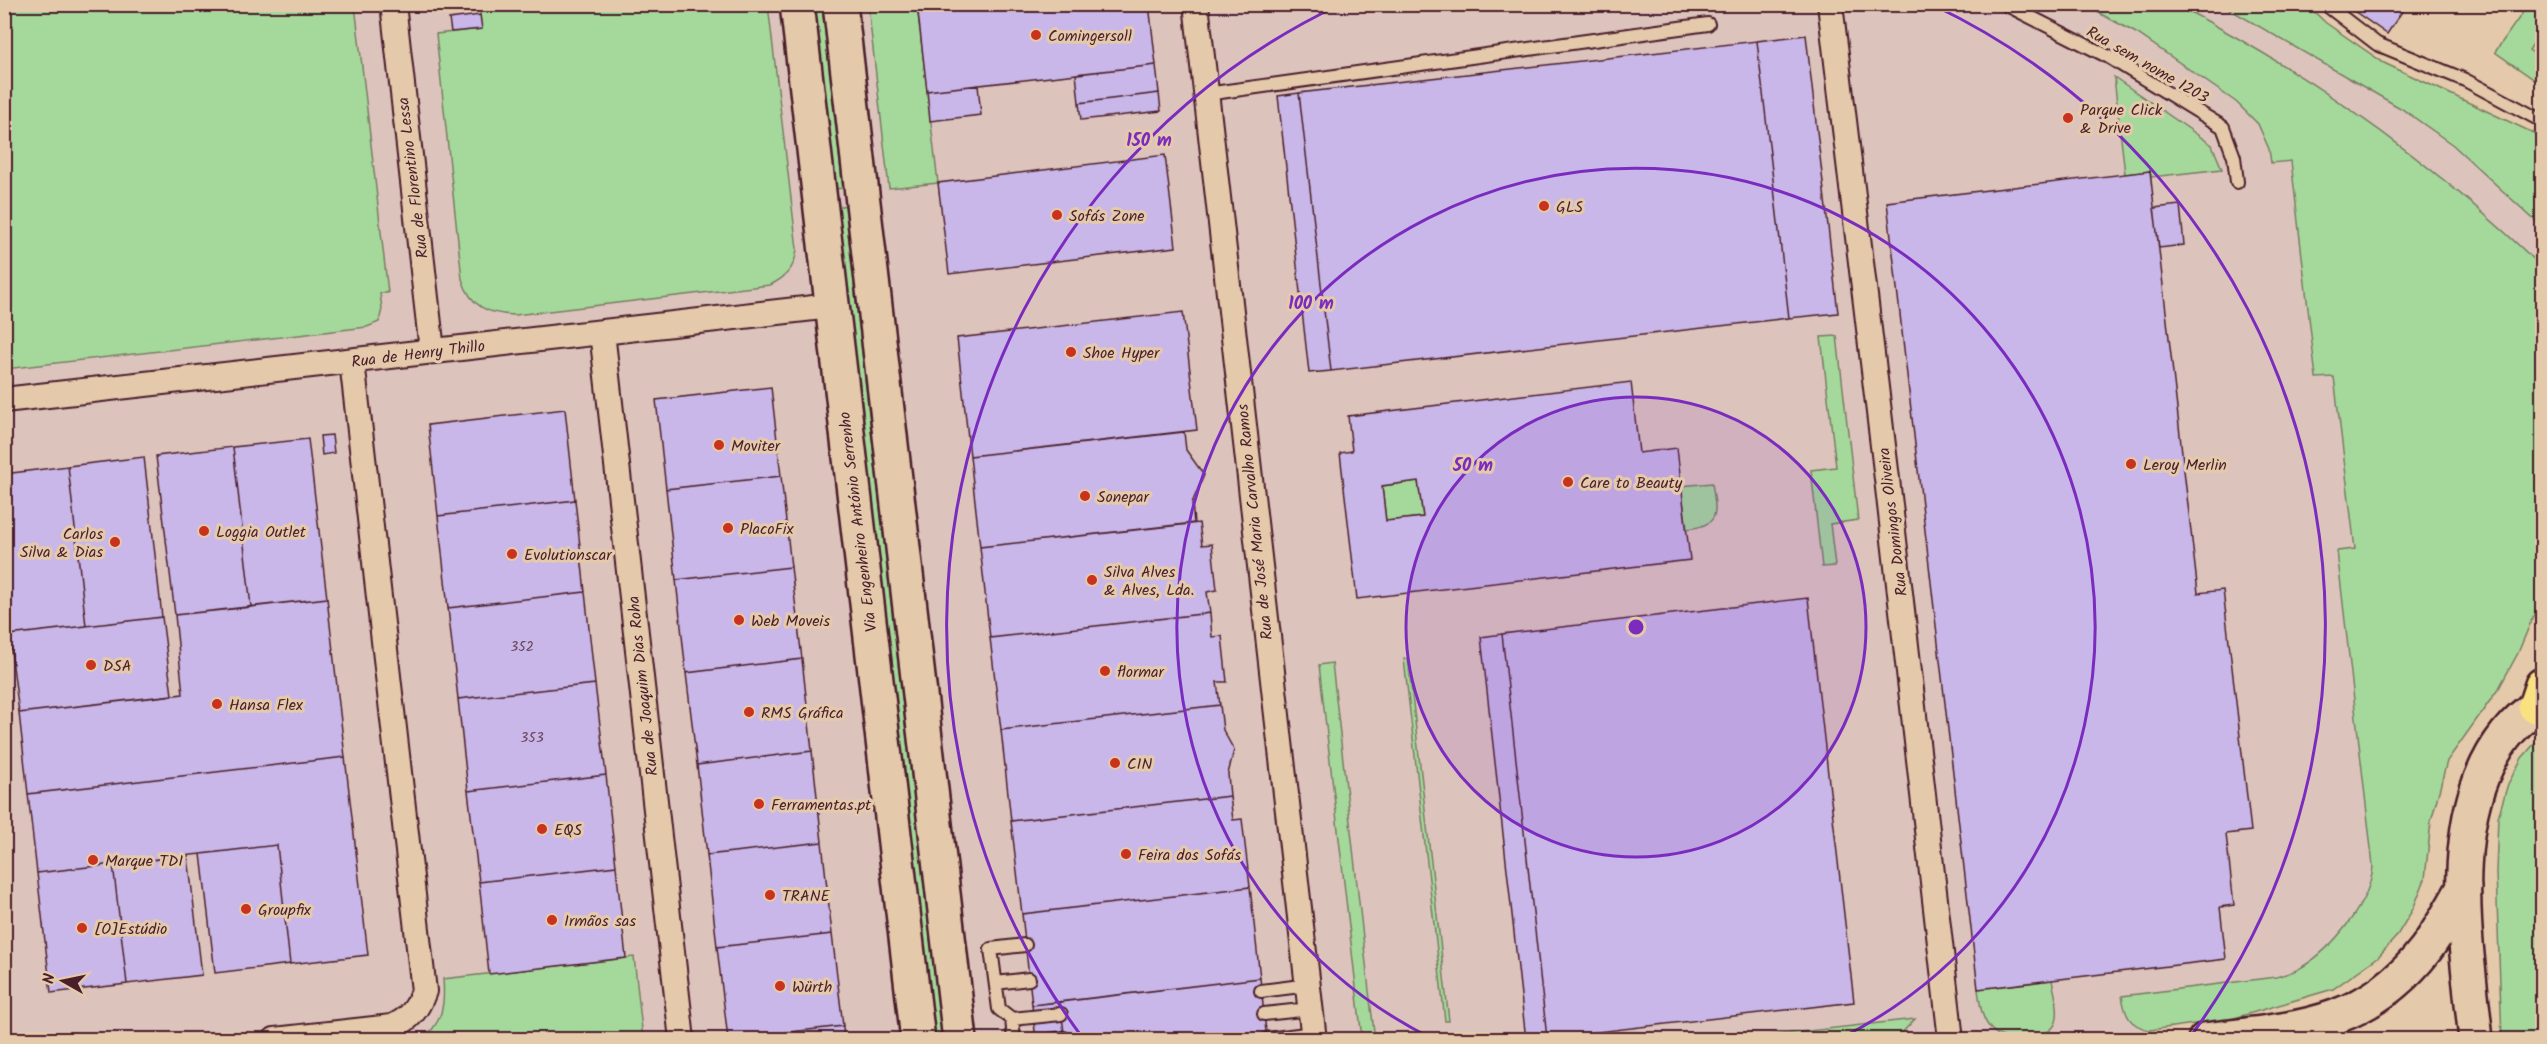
<svg xmlns="http://www.w3.org/2000/svg" width="2547" height="1044" viewBox="0 0 2547 1044" font-family="Kalam,sans-serif">
	<rect width="100%" height="100%" fill="#e4c9ab"/>
	<filter id="ink" filterUnits="userSpaceOnUse"><feTurbulence type="fractalNoise" baseFrequency=".0167" numOctaves="2"/><feDisplacementMap in="SourceGraphic" scale="12" xChannelSelector="R" yChannelSelector="G"/><feConvolveMatrix kernelMatrix="1 2 1 2 8 2 1 2 1" color-interpolation-filters="sRGB"/></filter>
	<g filter="url(#ink)">
		<path fill="#dcc4bd" d="M5 5H2288L2542 184V595L2518 653 2499 688 2447 761 2431 821 2425 879 2413 909 2396 937 2378 957 2333 989 2230 1019 2150 1030 1999 1040H5Z"/>
		<path fill="#a5d99b" stroke="#787c63" stroke-width="1.5" d="M4 5H355L388 293H380L382 309 379 322 367 327 5 369Z
			M498 5H768L797 249C795 267 787 277 770 285L515 315C487 314 471 307 462 279L436 34 481 29 480 11 488 10 487 6Z
			M814 5H822L843 188 835 189Z
			M868 5H917L938 183 889 188Z
			M2084 5H2177C2310 74 2434 163 2542 267V595L2518 653 2499 688 2447 761 2431 821 2425 879 2413 909 2396 937 2378 957 2333 989 2231 1019 2150 1030C2129 1026 2125 1015 2122 996L2276 977C2285 974 2295 972 2302 967 2332 949 2371 902 2373 866L2337 551 2355 549 2334 377 2316 378 2291 161 2271 163 2269 149 2258 124 2236 102 2138 34Z
			M2222 5H2307L2326 23 2384 63 2542 137V227L2453 145 2402 109Z
			M2528 5 2542 15V35L2540 33 2529 50 2542 59V85L2495 52Z
			M2114 77 2212 145 2222 169 2151 177 2150 171 2125 174Z
			M845 205 942 1039H934L838 207Z
			M1837 336 1858 520 1830 524 1835 566 1822 567 1811 470 1836 467 1821 337Z
			M1418 481 1423 517 1386 521 1382 486Z
			M1712 483C1716 512 1722 525 1687 529L1681 486Z
			M1404 659H1408L1449 1021H1445Z
			M1332 663 1371 1008 1375 1039H1362L1319 665Z
			M2542 735V1015L2539 1039H2502L2496 873 2498 817 2508 784 2522 758Z
			M634 957 643 1039 420 1040C443 1025 445 1004 443 979Z
			M2052 980C2054 992 2060 1010 2056 1022 2049 1041 2008 1044 1994 1032 1981 1021 1980 1004 1978 989Z
			M1915 1019 1896 1039H1739Z"/>
		<path fill="#c8b7e8" stroke="#4a1f2b" stroke-width="1.5" fill-rule="evenodd" d="M917 4H1149L1156 65 927 91Z
			M2344 4H2407L2387 34Z
			M480 15 482 29 451 32 449 19Z
			M1806 35 1838 313 1789 318 1757 41Z
			M1757 41 1789 318 1331 371 1299 93Z
			M1156 65 1159 93 1079 103 1076 74Z
			M978 85 981 115 930 121 927 91Z
			M1159 93 1161 111 1081 120 1079 103Z
			M1299 93 1331 371 1309 373 1278 96Z
			M1165 155 1176 247 949 274 938 183Z
			M2150 171 2198 593 2223 590 2251 831 2226 834 2234 905 2220 907 2226 959 1978 989 1887 202Z
			M2180 205 2184 245 2159 248 2154 208Z
			M1183 312 1197 430 970 456 957 338Z
			M1631 382 1639 453 1677 448 1690 560 1357 599 1340 453 1352 451 1348 416ZM1418 481 1423 517 1386 521 1382 486Z
			M771 387 781 476 666 489 656 400Z
			M565 409 575 500 438 516 428 425Z
			M1184 432 1186 450 1204 475 1192 503 1194 523 980 547 970 456Z
			M332 435 334 453 322 455 320 436Z
			M308 439 327 598 251 607 233 447Z
			M233 447 251 607 175 615 156 456Z
			M144 457 162 617 86 626 68 466Z
			M68 466 86 626 9 635 4 591V474Z
			M781 476 791 567 676 580 666 489Z
			M575 500 585 592 448 608 438 516Z
			M1199 523 1202 545 1212 544 1217 590 1207 592 1210 613 990 638 980 547Z
			M791 567 802 659 686 673 676 580Z
			M585 592 595 684 458 699 448 608Z
			M327 598 345 757 28 794 19 713 183 694 175 615Z
			M1808 598 1854 1002 1547 1038 1502 634Z
			M1210 613 1212 637 1222 636 1227 682H1217L1220 705 1001 730 990 638Z
			M162 617 172 695 19 713 9 635Z
			M1502 634 1547 1038 1534 1040H1526L1481 637Z
			M802 659 812 751 697 765 686 673Z
			M595 684 606 775 468 791 458 699Z
			M1220 705 1223 730 1234 750 1228 774 1230 796 1011 821 1001 730Z
			M812 751 822 842 707 855 697 765Z
			M345 757 368 955 290 964 277 845 37 873 28 794Z
			M606 775 616 866 479 882 468 791Z
			M1230 796 1233 820 1242 819 1250 887 1022 914 1011 821Z
			M822 842 832 934 717 947 707 855Z
			M277 845 290 964 215 973 201 854Z
			M188 856 202 975 127 984 113 864Z
			M113 864 127 984 51 993 37 873Z
			M616 866 626 958 489 974 479 882Z
			M1250 887 1260 978 1032 1005 1022 914Z
			M832 934 843 1026 728 1039 717 947Z
			M1260 978 1267 1040H1065L1060 1002Z
			M1060 1002 1065 1040H1036L1032 1005Z
			M843 1026 844 1040H728V1039Z"/>
		<g fill="none" stroke-linecap="round" stroke-linejoin="round">
			<defs>
				<path id="lane" d="M2005 4 2107 56 2223 127 2234 157 2237 182
					M2325 4 2377 44 2465 80 2542 121
					M1206 94 1708 24
					M996 983 1029 979
					M1261 991 1309 985
					M1264 1014 1311 1009
					M1012 1019 1061 1014
					M1267 1039 1313 1033
					M1014 1040 1012 1019 999 1009 991 949 1025 945
					M1050 1040 1064 1038"/>
				<path id="street" d="M393 4 432 351
					M1196 4 1314 1040
					M1830 4 1887 479 1951 1040
					M602 332 682 1040
					M4 400 831 306
					M275 1040 392 1027C410 1019 417 1010 424 991L352 361"/>
				<path id="secondary" d="M797 4 918 1040
					M840 4 960 1040
					M2205 1040C2295 1029 2366 1027 2426 949 2440 930 2452 908 2464 887
					M2476 1040C2465 931 2435 772 2542 702"/>
				<path id="highway" d="M2535 706 2542 685"/>
			</defs>
			<use href="#lane" stroke="#4a1f2b" stroke-width="16"/>
			<use href="#street" stroke="#4a1f2b" stroke-width="28"/>
			<use href="#secondary" stroke="#4a1f2b" stroke-width="38"/>
			<use href="#highway" stroke="#4a1f2b" stroke-width="38"/>
			<use href="#lane" stroke="#e4c9ab" stroke-width="12"/>
			<use href="#street" stroke="#e4c9ab" stroke-width="24"/>
			<use href="#secondary" stroke="#e4c9ab" stroke-width="33"/>
			<use href="#highway" stroke="#f9e181" stroke-width="33"/>
		</g>
	</g>
	<circle cx="1636" cy="627" r="230" fill="#7b2cbf" fill-opacity=".12"/>
	<g fill="none" stroke="#7b2cbf" stroke-width="3">
		<circle cx="1636" cy="627" r="230"/>
		<path d="M1431 1038A459 459 0 1 1 1841 1038"/>
		<path d="M1082 1037A689 689 0 0 1 1339 5M1933 5A689 689 0 0 1 2190 1037"/>
	</g>
	<g fill="#c8321e" stroke="#e4c9ab" stroke-width="2">
		<circle cx="1036" cy="35" r="6"/>
		<circle cx="2068" cy="118" r="6"/>
		<circle cx="1544" cy="206" r="6"/>
		<circle cx="1057" cy="215" r="6"/>
		<circle cx="1071" cy="352" r="6"/>
		<circle cx="719" cy="445" r="6"/>
		<circle cx="2131" cy="464" r="6"/>
		<circle cx="1568" cy="482" r="6"/>
		<circle cx="1085" cy="496" r="6"/>
		<circle cx="728" cy="528" r="6"/>
		<circle cx="204" cy="531" r="6"/>
		<circle cx="115" cy="542" r="6"/>
		<circle cx="512" cy="554" r="6"/>
		<circle cx="1092" cy="580" r="6"/>
		<circle cx="739" cy="620" r="6"/>
		<circle cx="91" cy="665" r="6"/>
		<circle cx="1105" cy="671" r="6"/>
		<circle cx="217" cy="704" r="6"/>
		<circle cx="749" cy="712" r="6"/>
		<circle cx="1115" cy="763" r="6"/>
		<circle cx="759" cy="804" r="6"/>
		<circle cx="542" cy="829" r="6"/>
		<circle cx="1126" cy="854" r="6"/>
		<circle cx="93" cy="860" r="6"/>
		<circle cx="770" cy="895" r="6"/>
		<circle cx="246" cy="909" r="6"/>
		<circle cx="552" cy="920" r="6"/>
		<circle cx="82" cy="928" r="6"/>
		<circle cx="780" cy="986" r="6"/>
	</g>
	<g text-anchor="middle" stroke-width="6" stroke-linejoin="round" paint-order="stroke">
		<g font-size="14" fill="#6a455a">
			<text x="522" y="651">352</text>
			<text x="532" y="742">353</text>
		</g>
		<g font-size="16" fill="#4a1f2b" stroke="#e4c9ab" text-anchor="start">
			<text x="1048" y="41">Comingersoll</text>
			<text x="2080" y="115">Parque Click<tspan x="2080" dy="18">&amp; Drive</tspan></text>
			<text x="1556" y="212">GLS</text>
			<text x="1069" y="221">Sofás Zone</text>
			<text x="1083" y="358">Shoe Hyper</text>
			<text x="731" y="451">Moviter</text>
			<text x="2143" y="470">Leroy Merlin</text>
			<text x="1580" y="488">Care to Beauty</text>
			<text x="1097" y="502">Sonepar</text>
			<text x="740" y="534">PlacoFix</text>
			<text x="216" y="537">Loggia Outlet</text>
			<text x="103" y="539" text-anchor="end">Carlos<tspan x="103" dy="18">Silva &amp; Dias</tspan></text>
			<text x="524" y="560">Evolutionscar</text>
			<text x="1104" y="577">Silva Alves<tspan x="1104" dy="18">&amp; Alves, Lda.</tspan></text>
			<text x="751" y="626">Web Moveis</text>
			<text x="103" y="671">DSA</text>
			<text x="1117" y="677">flormar</text>
			<text x="229" y="710">Hansa Flex</text>
			<text x="761" y="718">RMS Gráfica</text>
			<text x="1127" y="769">CIN</text>
			<text x="771" y="810">Ferramentas.pt</text>
			<text x="554" y="835">EQS</text>
			<text x="1138" y="860">Feira dos Sofás</text>
			<text x="105" y="866">Marque TDI</text>
			<text x="782" y="901">TRANE</text>
			<text x="258" y="915">Groupfix</text>
			<text x="564" y="926">Irmãos sas</text>
			<text x="94" y="934">[O]Estúdio</text>
			<text x="792" y="992">Würth</text>
		</g>
		<g font-size="16" fill="#4a1f2b" stroke="#e4c9ab">
			<text transform="translate(2148 64) rotate(30)" y="6">Rua sem nome 1203</text>
			<text transform="translate(412 178) rotate(-97)" y="6">Rua de Florentino Lessa</text>
			<text transform="translate(418 353) rotate(-7)" y="6">Rua de Henry Thillo</text>
			<text transform="translate(857 522) rotate(-97)" y="6">Via Engenheiro António Serrenho</text>
			<text transform="translate(1254 522) rotate(-96)" y="6">Rua de José Maria Carvalho Ramos</text>
			<text transform="translate(1892 522) rotate(-97)" y="6">Rua Domingos Oliveira</text>
			<text transform="translate(642 686) rotate(-96)" y="6">Rua de Joaquim Dias Roha</text>
		</g>
	</g>
	<circle cx="1636" cy="627" r="9" fill="#7b2cbf" stroke="#e4c9ab" stroke-width="3"/>
	<g font-size="18" text-anchor="middle" font-weight="bold" fill="#7b2cbf" stroke="#e4c9ab" stroke-width="6" stroke-linejoin="round" paint-order="stroke">
		<text x="1149" y="146">150 m</text>
		<text x="1311" y="309">100 m</text>
		<text x="1473" y="471">50 m</text>
	</g>
	<rect width="2547" height="1044" fill="none" stroke="#e4c9ab" stroke-width="24"/>
	<rect x="12" y="12" width="2523" height="1020" fill="none" stroke="#4a1f2b" stroke-width="2" filter="url(#ink)"/>
	<g transform="translate(63 981) rotate(279)" stroke="#e4c9ab" stroke-width="4.5" paint-order="stroke">
	<path d="M0-4.5L10 22L0 15L-10 22Z" fill="#4a1f2b"/>
	<text y="-9" font-size="16" font-weight="bold" text-anchor="middle" fill="#4a1f2b">N</text>
	</g>
</svg>
